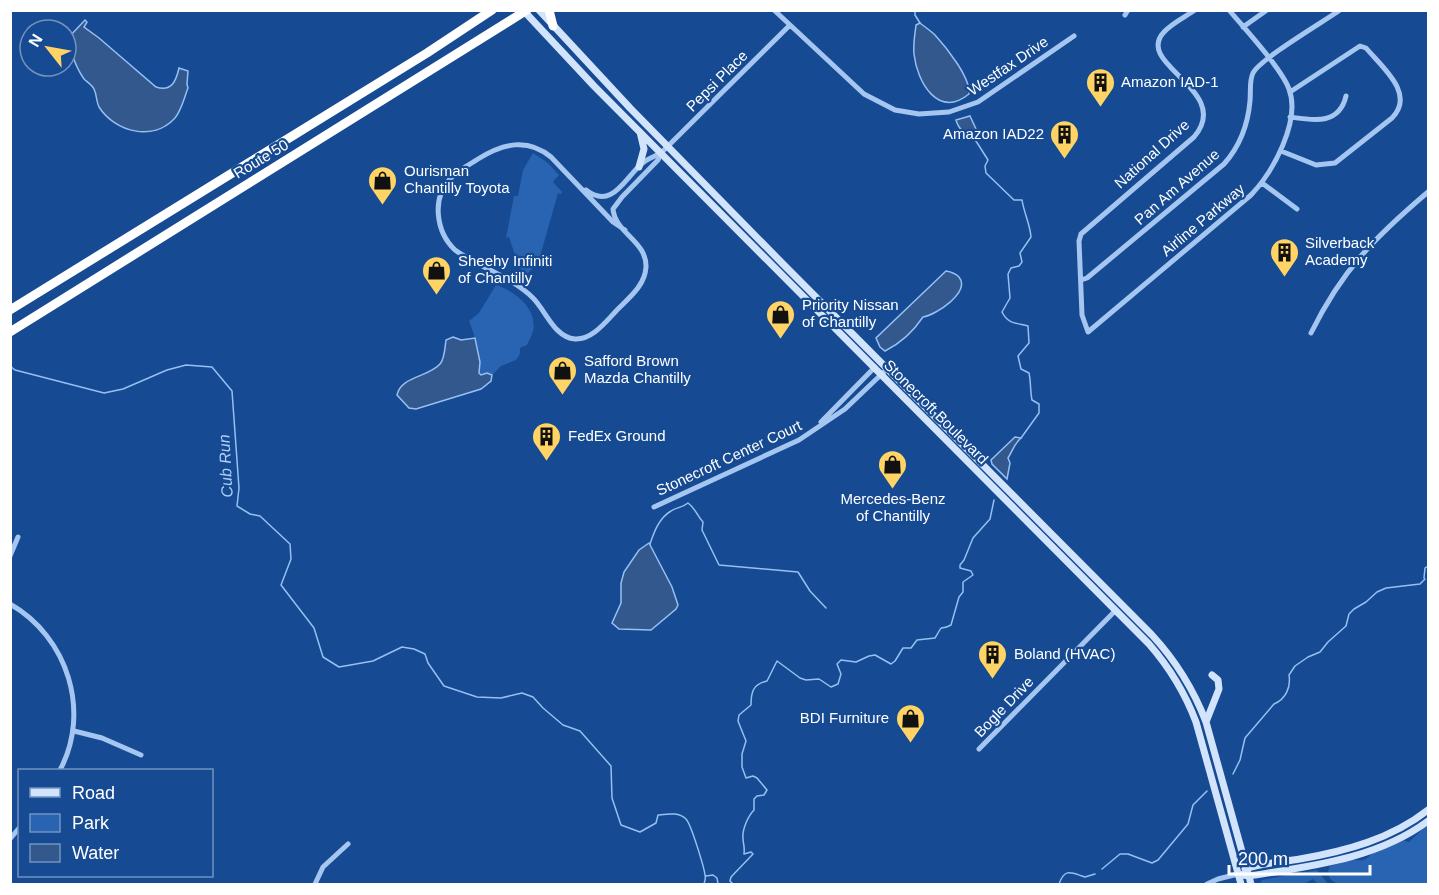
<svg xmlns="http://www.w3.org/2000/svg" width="1439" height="895" viewBox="0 0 1439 895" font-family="Helvetica,sans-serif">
	<rect width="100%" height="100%" fill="#164a92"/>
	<path fill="#2864b1" d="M533 153 548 163 559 175 553 182 562 192 561 194 558 193 541 253 545 256 524 277 520 274 521 270 520 265 514 263 517 261 509 237 506 238 514 196H518L523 170Z
		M496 285C515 291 538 309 533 331 532 336 529 340 527 345L520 348V354L516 360 501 366 492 375H481L478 369C483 355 474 335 469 321L479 313Z
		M1428 824V884H1337L1330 879 1328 871 1330 866C1337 863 1345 860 1352 860 1361 860 1365 862 1371 854L1402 840 1409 842Z
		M1317 870 1328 884H1318L1313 879 1304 884H1259L1262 880Z"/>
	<path fill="#32588d" stroke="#96c0f3" stroke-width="1.5" d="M85 20 87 22 84 27 99 38 156 87C172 92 176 81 179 68L188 71 187 84 188 88C184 98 182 109 175 118 153 142 115 132 99 107 96 101 97 95 94 89 92 85 87 82 84 79 79 72 75 63 72 54L75 44 69 37Z
		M920 23C925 27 931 31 935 35 946 47 971 78 969 94 938 119 917 82 914 54 913 44 915 34 916 25Z
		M970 116 976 129V141C968 139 958 128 956 120Z
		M946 271C952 272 955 273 959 277 971 292 936 315 923 317 913 332 901 343 885 351L880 347 876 338Z
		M453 337 461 340 475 338 480 362 479 373 481 375 487 373 492 375 491 381 481 389 416 409 409 408 397 395C401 376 429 377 440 364 445 358 445 346 446 340Z
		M1015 437 1021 438C1014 444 1013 450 1008 458L1010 463 1007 479 992 464 991 460Z
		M649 543 672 587 678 605 676 609 651 630 619 629 612 623 621 603V583L624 572 639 550Z"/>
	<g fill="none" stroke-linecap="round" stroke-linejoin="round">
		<path stroke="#96c0f3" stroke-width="1.5" d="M915 10V15L920 23
			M976 141 988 160 985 166 986 173 1014 200H1022C1024 213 1030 224 1031 237L1020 253 1022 262 1019 266 1011 268 1008 274 1010 298 1002 312C1008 324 1016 323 1028 326L1029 343 1018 356 1021 369 1029 373C1031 382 1030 390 1032 400L1039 404V413L1021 438
			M10 366 15 370 104 393 123 389 167 370 186 365 212 367 232 391 239 488 237 506 250 514 260 516 290 544 291 559 281 585 314 628 323 657 339 667 373 661 402 647 414 649 425 654 428 663 444 686 477 697 501 698 522 693 533 697 543 708 563 725 580 731 611 766 612 798 621 825 640 832 656 823 658 815C668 814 679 812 686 819 691 824 704 867 705 875 706 878 705 881 704 884
			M650 544C654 532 659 518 671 511 677 507 682 508 688 503 696 509 697 516 703 522L702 530 719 565 798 572 810 591 826 608
			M1424 578 1425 568 1428 566
			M1233 774 1240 760 1245 738 1274 704C1286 699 1291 687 1289 675L1295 666 1308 657 1320 652 1328 642 1346 626 1349 614 1354 609 1366 602 1377 592 1386 588 1420 584 1425 579
			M1102 869 1120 854H1128L1152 863 1158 860 1188 824 1193 805 1207 791
			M706 876 713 875 717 878 718 884
			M733 884 730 881 731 877 753 854 751 852 744 854C745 845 743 845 743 838 742 830 748 816 754 810V799L757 796 764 795 767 790 757 778 753 776 746 778 742 767V754L746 741 738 721 739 715 751 705C751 692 753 684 767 681L777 661 800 678 806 680 819 679 831 687 838 684 841 674 837 664 841 660 856 662 869 656 875 655 891 664 895 661 903 648H911L917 640 935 638C945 621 938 632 951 625L959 597 963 592V582L973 575 971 571 960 568V565L964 560 973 538 990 519 994 500
			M1059 884C1065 867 1072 873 1085 877L1095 874"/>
		<path stroke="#a4c6f1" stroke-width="5" d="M774 10 864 94 895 110 919 114 949 112 978 102 1074 36
			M1195 10C1185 17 1172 23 1164 32 1133 65 1234 90 1194 137L1081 234 1079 241 1082 315 1088 332 1251 195C1273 172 1301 121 1289 89 1282 69 1244 28 1229 10
			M1125 15 1128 10
			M1243 27 1267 10
			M1290 117C1312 120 1339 126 1346 96
			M1281 151 1316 165 1335 163 1392 118C1416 94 1382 67 1366 48L1360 46 1290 92
			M1262 183 1297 209
			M586 190C613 211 625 176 644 162 649 158 656 156 661 153L790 25
			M625 230 613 222 551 157C527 137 502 144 478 159 469 165 458 170 451 178 431 198 436 232 455 250 480 268 512 277 533 298 546 311 554 337 575 339 593 340 607 320 619 308 630 297 645 285 646 267 647 241 615 233 613 209L622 197 658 160 661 153
			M1081 280 1087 278 1224 164C1240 146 1248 124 1250 101 1251 92 1249 81 1253 73 1260 59 1323 22 1340 10
			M1311 333C1342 270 1375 237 1428 192
			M821 422 875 367
			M654 507 799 440 845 409 887 369
			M10 556 18 537
			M10 604C68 637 91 712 60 770
			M74 731 102 738 141 755
			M979 749 1116 610
			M10 839 20 827
			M315 884 323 867 348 844
			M1207 884 1218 879 1238 874"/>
		<path stroke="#d2e4fb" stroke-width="7" d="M523 10 594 86 1149 644C1170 668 1185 693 1196 722L1241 884
			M539 10 630 108 782 263 1152 635C1176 661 1193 688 1206 722L1251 884
			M639 167 644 149 640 132
			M1206 722 1219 689 1218 680 1212 675
			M1245 869C1262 863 1282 862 1300 859 1346 851 1391 839 1428 810
			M1238 874 1249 876C1311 866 1377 859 1428 821"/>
		<path stroke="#fff" stroke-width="9" d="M549 10 553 26
			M10 310 427 53 492 10
			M10 332 527 10"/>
	</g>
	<defs>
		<symbol id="building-pin" viewBox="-11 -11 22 30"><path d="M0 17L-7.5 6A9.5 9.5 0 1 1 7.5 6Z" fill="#ffd464" stroke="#164a92"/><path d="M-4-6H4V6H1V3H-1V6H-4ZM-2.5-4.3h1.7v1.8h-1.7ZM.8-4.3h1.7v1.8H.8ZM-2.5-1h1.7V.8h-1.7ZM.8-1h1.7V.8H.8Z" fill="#111"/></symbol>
		<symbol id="shop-pin" viewBox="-11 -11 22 30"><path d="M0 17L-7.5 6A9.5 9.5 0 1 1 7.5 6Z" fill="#ffd464" stroke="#164a92"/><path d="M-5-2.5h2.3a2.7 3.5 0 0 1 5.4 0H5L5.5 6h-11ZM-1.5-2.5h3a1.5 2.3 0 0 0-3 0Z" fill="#111"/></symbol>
	</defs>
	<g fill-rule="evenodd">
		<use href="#building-pin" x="1084" y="66" width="33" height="45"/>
		<use href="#building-pin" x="1048" y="118" width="33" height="45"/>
		<use href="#shop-pin" x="366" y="164" width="33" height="45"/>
		<use href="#building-pin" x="1268" y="236" width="33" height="45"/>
		<use href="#shop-pin" x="420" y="254" width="33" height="45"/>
		<use href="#shop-pin" x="764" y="298" width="33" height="45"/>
		<use href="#shop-pin" x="546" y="354" width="33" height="45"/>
		<use href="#building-pin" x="530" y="420" width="33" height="45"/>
		<use href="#shop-pin" x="876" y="448" width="33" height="45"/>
		<use href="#building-pin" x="976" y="638" width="33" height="45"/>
		<use href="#shop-pin" x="894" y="702" width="33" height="45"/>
	</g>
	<g text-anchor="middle" stroke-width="4.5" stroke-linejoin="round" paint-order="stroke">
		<g font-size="15" fill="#fff" stroke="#164a92">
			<text transform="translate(1008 66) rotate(-34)" y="5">Westfax Drive</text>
			<text transform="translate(717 81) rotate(-45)" y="5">Pepsi Place</text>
			<text transform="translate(1152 154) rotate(-42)" y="5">National Drive</text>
			<text transform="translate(261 159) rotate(-31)" y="5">Route 50</text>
			<text transform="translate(1177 187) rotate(-41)" y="5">Pan Am Avenue</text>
			<text transform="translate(1203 220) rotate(-40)" y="5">Airline Parkway</text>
			<text transform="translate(936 412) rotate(45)" y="5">Stonecroft Boulevard</text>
			<text transform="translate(729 458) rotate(-25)" y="5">Stonecroft Center Court</text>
			<text transform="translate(1004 707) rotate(-46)" y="5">Bogle Drive</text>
		</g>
		<g font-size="15" fill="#fff" stroke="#164a92" text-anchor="start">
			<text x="1121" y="87">Amazon IAD-1</text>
			<text x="1044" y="139" text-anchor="end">Amazon IAD22</text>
			<text x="404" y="176">Ourisman<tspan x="404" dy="17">Chantilly Toyota</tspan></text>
			<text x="1305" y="248">Silverback<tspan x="1305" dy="17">Academy</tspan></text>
			<text x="458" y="266">Sheehy Infiniti<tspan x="458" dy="17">of Chantilly</tspan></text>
			<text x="802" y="310">Priority Nissan<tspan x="802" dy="17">of Chantilly</tspan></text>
			<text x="584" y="366">Safford Brown<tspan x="584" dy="17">Mazda Chantilly</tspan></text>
			<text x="568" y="441">FedEx Ground</text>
			<text x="893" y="504" text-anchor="middle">Mercedes-Benz<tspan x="893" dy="17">of Chantilly</tspan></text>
			<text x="1014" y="659">Boland (HVAC)</text>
			<text x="889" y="723" text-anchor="end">BDI Furniture</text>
		</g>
		<g font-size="16" font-style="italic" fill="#b0d0f8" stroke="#164a92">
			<text transform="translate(225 466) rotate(-93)" y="6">Cub Run</text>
		</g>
	</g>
	<rect width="1439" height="895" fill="none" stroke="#ffffff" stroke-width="24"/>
	<rect x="18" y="769" width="195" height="108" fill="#164a92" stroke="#7392be" stroke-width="1.5"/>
	<rect x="30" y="788" width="30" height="9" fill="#d2e4fb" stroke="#7392be" stroke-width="1.5"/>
	<text x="72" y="799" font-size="18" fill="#ffffff">Road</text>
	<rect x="30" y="814" width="30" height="18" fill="#2864b1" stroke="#7392be" stroke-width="1.5"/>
	<text x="72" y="829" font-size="18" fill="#ffffff">Park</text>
	<rect x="30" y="844" width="30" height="18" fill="#32588d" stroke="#7392be" stroke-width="1.5"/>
	<text x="72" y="859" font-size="18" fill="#ffffff">Water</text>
	<g transform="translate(48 48) rotate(301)"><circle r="28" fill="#164a92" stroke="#7392be" stroke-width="1.5"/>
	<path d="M0-4.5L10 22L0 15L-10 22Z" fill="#ffd464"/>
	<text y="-9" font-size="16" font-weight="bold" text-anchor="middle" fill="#ffffff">N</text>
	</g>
	<path d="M1229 865v9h141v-9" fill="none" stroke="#ffffff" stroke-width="3"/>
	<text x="1238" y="865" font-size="18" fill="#ffffff" stroke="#164a92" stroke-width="4.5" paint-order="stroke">200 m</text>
</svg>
